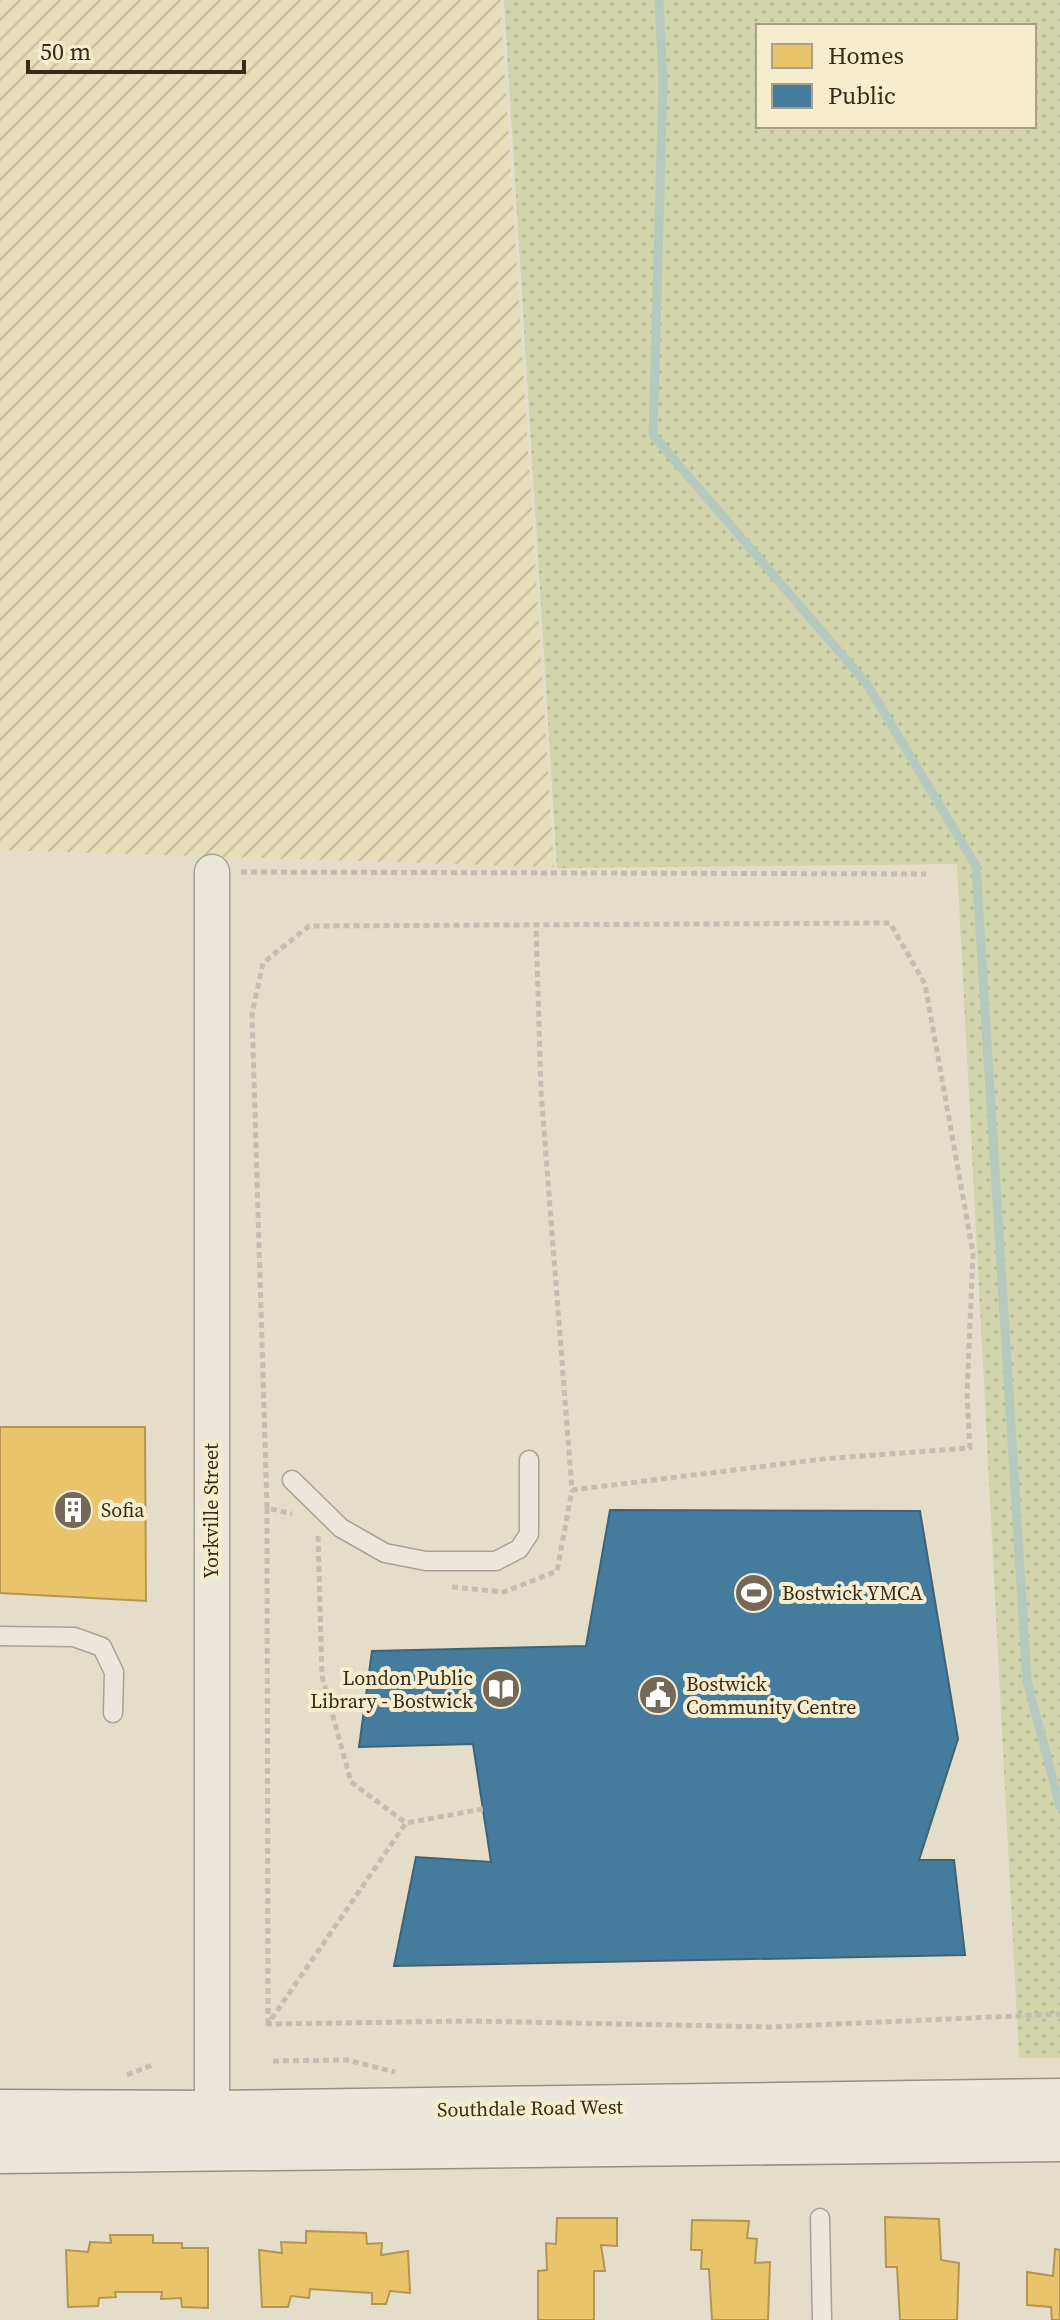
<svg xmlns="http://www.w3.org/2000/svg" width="1060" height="2320" viewBox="0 0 1060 2320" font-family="'Source Serif 4',serif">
	<defs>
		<pattern id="farmland-furrows" width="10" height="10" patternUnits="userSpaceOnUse" patternTransform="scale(2)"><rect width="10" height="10" fill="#e5deb8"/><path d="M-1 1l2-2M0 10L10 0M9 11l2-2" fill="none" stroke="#c5bf9e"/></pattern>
		<pattern id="grass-dots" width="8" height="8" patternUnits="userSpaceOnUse" patternTransform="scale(2)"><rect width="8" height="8" fill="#d2d4ab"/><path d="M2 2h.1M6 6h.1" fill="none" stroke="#b5b693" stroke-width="1.8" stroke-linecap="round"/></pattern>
	</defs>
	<rect width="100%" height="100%" fill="#e4ddc9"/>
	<path fill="url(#farmland-furrows)" d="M0 0H500L554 867 0 850Z"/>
	<path fill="url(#grass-dots)" fill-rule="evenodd" d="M504 0H1060V2058H1019L957 864 557 868ZM758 26H1034V126H758Z"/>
	<path fill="#e9c46a" stroke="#b49652" stroke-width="2" d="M0 1427H145L146 1601 0 1593Z
		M885 2217 939 2219 941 2260 959 2263 957 2320H900L897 2267H886Z
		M557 2218H617V2246L601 2245 605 2271H594V2320H538V2271L547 2270 546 2243 556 2244Z
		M692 2220 749 2221 747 2238 757 2239 755 2263 770 2262 768 2320H712L709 2269H701L702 2250H691Z
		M306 2231 366 2233 367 2244 382 2243 381 2255 408 2251 410 2293 390 2291 386 2304H372V2293L310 2289 309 2298 291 2296 288 2307H262L259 2250 282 2253 281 2242 306 2243Z
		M110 2235H153V2243H182V2248H208V2308L182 2307 181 2298 161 2299 162 2292H115L116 2297 99 2298 98 2306 68 2307 66 2250 88 2252 90 2242 111 2243Z
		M1055 2249 1060 2250V2320H1052L1051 2307 1027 2305V2272L1053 2276Z"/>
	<path fill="#457b9d" stroke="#416376" stroke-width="2" d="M610 1510 920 1511 958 1739 919 1860H954L965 1955 394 1966 416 1857 491 1862 473 1744 359 1747 372 1651 586 1646Z"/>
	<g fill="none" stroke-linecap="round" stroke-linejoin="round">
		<path stroke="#b6c9be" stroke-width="9" d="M659 0 663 82 653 435 867 684 976 866 1027 1681 1060 1806"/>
		<defs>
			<path id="service" d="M292 1480 341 1528 385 1553 426 1561H496L519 1549 529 1534V1460
				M0 1636 74 1637 102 1647 114 1672 113 1713
				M820 2218 822 2320"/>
			<path id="minor" d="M212 872V2136"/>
			<path id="secondary" d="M0 2112 212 2113 1060 2101
				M0 2151 1060 2139"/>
		</defs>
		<use href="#service" stroke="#a9a193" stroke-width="21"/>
		<use href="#minor" stroke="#a9a193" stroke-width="37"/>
		<use href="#secondary" stroke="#989183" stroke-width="47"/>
		<path stroke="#c4beb2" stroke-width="5" stroke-dasharray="6 4" stroke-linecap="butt" d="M241 872 926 874
			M267 1508 252 1014 263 963 309 926 890 923 925 984 973 1253 967 1395 970 1448 823 1459 572 1490 541 1091 536 925
			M318 1536 322 1676 351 1782 406 1823
			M452 1587 504 1592 557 1571 572 1490
			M483 1809 406 1823 268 2024 471 2021 771 2027 1060 2014
			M268 2024 267 1508 292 1514
			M273 2061 347 2060 395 2072
			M127 2075 152 2065"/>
		<use href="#service" stroke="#ece7db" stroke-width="18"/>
		<use href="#minor" stroke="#ece7db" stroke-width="34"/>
		<use href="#secondary" stroke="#ece7db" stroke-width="44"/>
	</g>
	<defs>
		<symbol id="building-disc" viewBox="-11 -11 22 22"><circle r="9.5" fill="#746958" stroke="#f6edce"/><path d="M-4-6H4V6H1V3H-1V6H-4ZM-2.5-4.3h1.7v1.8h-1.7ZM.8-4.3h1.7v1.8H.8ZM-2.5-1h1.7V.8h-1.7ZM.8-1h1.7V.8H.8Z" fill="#fff"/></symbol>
		<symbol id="stadium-disc" viewBox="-11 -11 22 22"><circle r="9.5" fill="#746958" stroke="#f6edce"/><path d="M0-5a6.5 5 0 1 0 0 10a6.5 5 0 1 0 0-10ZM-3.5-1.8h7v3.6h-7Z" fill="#fff"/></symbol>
		<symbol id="library-disc" viewBox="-11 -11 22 22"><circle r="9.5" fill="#746958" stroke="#f6edce"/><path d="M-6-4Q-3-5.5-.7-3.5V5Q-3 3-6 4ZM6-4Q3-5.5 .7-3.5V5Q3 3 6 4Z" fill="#fff"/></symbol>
		<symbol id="civic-disc" viewBox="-11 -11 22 22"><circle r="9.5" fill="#746958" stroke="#f6edce"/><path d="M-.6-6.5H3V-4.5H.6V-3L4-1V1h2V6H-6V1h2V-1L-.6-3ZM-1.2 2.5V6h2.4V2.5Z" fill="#fff"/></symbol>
	</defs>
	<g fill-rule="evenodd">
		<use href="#building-disc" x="51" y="1488" width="44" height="44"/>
		<use href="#stadium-disc" x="732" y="1571" width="44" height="44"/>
		<use href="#library-disc" x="479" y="1667" width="44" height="44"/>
		<use href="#civic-disc" x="636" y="1673" width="44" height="44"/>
	</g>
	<g text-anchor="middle" stroke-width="8" stroke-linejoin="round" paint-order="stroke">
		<g font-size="20" fill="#372a1b" stroke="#f6edce" text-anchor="start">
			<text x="101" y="1517">Sofia</text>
			<text x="782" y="1600">Bostwick YMCA</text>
			<text x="473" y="1685" text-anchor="end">London Public<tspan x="473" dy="23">Library - Bostwick</tspan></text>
			<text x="686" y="1691">Bostwick<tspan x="686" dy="23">Community Centre</tspan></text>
		</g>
		<g font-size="20" fill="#372a1b" stroke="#f6edce">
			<text transform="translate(211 1511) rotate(-90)" y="7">Yorkville Street</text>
			<text transform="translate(530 2108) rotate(-1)" y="7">Southdale Road West</text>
		</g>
	</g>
	<rect x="756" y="24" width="280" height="104" fill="#f6edce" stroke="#aa9f86" stroke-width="2"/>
	<rect x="772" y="44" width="40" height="24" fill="#e9c46a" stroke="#aa9f86" stroke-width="2"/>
	<text x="828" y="64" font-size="24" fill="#372a1b">Homes</text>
	<rect x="772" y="84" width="40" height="24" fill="#457b9d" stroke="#aa9f86" stroke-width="2"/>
	<text x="828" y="104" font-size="24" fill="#372a1b">Public</text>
	<path d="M28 60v12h216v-12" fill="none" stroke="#372a1b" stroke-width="4"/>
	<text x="40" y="60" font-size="24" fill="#372a1b" stroke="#f6edce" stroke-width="6" paint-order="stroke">50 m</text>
</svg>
